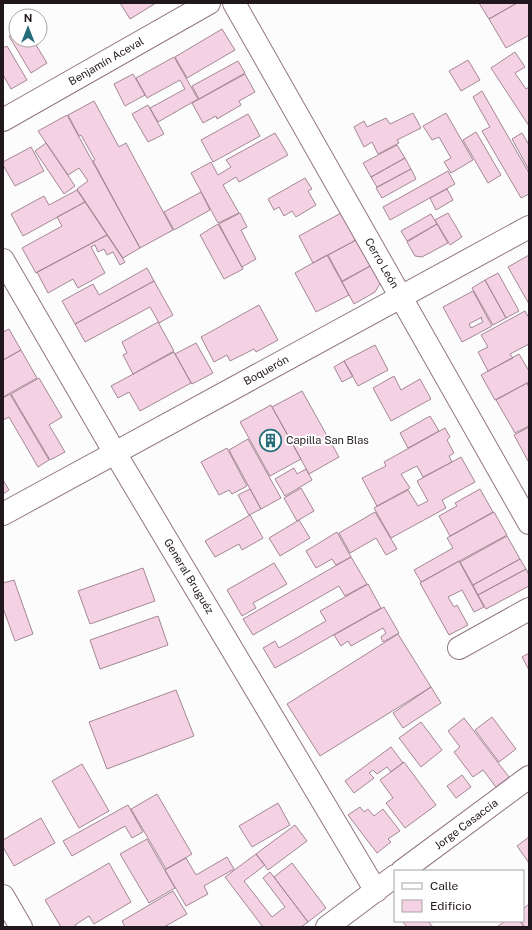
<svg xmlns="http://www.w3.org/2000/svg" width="532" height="930" viewBox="0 0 532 930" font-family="'Public Sans',sans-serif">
	<rect width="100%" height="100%" fill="#fcfcfc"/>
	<path fill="#f5d2e3" stroke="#a38794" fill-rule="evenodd" d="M120 3H156L130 19Z
		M479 3H517L489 19Z
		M517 3H529V35L506 48 489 19Z
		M222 29 235 50 187 78 175 57Z
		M16 32V40H33L47 63 31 73 9 36Z
		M7 46 27 80 11 89 3 75V48Z
		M515 52 525 67 515 73 526 89 529 87V126L491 68Z
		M174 57 198 99 158 122 150 108 185 89 180 80 147 98 136 78Z
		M468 60 480 80 461 91 449 71Z
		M238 61 245 73 199 99 192 86Z
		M133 74 145 95 125 106 114 84Z
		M245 74 255 92 239 101 241 105 217 119 216 116 203 123 192 103Z
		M482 91 529 173V194L521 198 482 131 490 127 473 97Z
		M94 101 119 147 126 143 173 230 140 248 93 161 95 160 81 135 79 136 68 115Z
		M148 105 164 134 148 142 132 114Z
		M413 113 421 128 397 140 399 143 378 154 372 142 364 147 354 127 364 121 367 127 386 118 390 124Z
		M446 113 473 160 451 173 444 162 451 158 439 137 432 140 423 126Z
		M248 114 260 136 213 162 201 140Z
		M67 115 140 248 123 258 77 189 88 181 79 168 68 175 38 131Z
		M476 132 501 175 488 183 463 140Z
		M275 133 288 155 239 182 236 177 223 185 239 213 218 223 191 173 211 162 218 175 231 167 226 160Z
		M522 133 529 145V170L512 139Z
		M46 143 75 186 64 194 35 151Z
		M397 145 405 158 371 177 363 163Z
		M31 147 44 171 15 186 3 165V162Z
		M405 158 411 169 377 187 371 177Z
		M411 169 416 179 382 198 376 188Z
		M448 171 455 184 390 220 383 207Z
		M305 178 312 189 308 191 316 205 296 217 292 211 284 216 279 207 274 210 268 199Z
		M447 189 453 200 436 210 430 198Z
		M77 190 85 202 23 236 11 214 44 196 49 205Z
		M201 192 210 210 174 230 164 212Z
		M85 202 107 235 36 273 22 248 62 226 57 217Z
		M240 213 247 227 241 230 256 259 242 267 219 224Z
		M341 213 356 240 313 263 299 236Z
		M448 213 462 237 450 245 435 220Z
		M431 214 437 224 407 241 401 231Z
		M218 224 243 269 224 279 200 235Z
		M437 224 448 243 422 257 415 256 407 242Z
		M107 235 125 262 120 265 113 252 107 255 104 249 98 252 95 245 91 247 105 273 78 288 73 279 48 293 37 272Z
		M358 239 372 265 342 281 328 255Z
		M327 255 349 295 316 312 295 273Z
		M529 255V304L508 267Z
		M372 265 381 282 375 292 354 304 342 282Z
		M147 268 154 281 75 324 62 301 93 284 99 295Z
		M498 273 519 311 506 318 485 280Z
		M485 280 506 318 493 325 472 288Z
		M154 281 173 315 159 323 150 307 85 342 75 324Z
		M473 291 492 326 462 342 443 307ZM482 317 481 318 483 322 471 328 469 324Z
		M259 305 278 340 256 352 254 349 230 361 227 355 214 362 201 337Z
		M525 311 529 318V344L510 354 513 358 488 371 478 352 488 347 481 335Z
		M158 322 174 351 133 374 123 355 127 353 122 342Z
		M9 329 21 350 3 360V332Z
		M196 343 213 373 192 384 175 354Z
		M375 345 388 370 358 386 344 361Z
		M21 350 37 378 3 397V360Z
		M174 352 191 383 140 411 129 392 118 398 111 386Z
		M519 354 529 371V382L495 400 481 375Z
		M344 361 353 376 342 382 334 367Z
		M394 376 401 390 420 379 431 399 391 421 373 388Z
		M39 378 62 417 49 425 65 452 50 460 11 394Z
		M527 383 529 388V426L515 433 496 400Z
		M302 391 339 457 309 474 272 407Z
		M10 394 49 460 38 467 9 417 3 420V398Z
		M271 405 301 459 270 476 240 422Z
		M430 416 439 431 408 448 400 433Z
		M529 427V460L528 461 514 435Z
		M445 428 450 437 447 440 454 453 449 456 452 462 423 477 417 466 401 474 410 488 377 506 362 478 386 466 384 462Z
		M248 439 281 498 261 509 229 450Z
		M227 448 247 486 232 494 229 490 219 495 201 462Z
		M461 457 475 482 442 500 446 508 391 538 374 508 408 490 418 506 428 501 417 481Z
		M294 468 297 474 306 469 312 480 285 496 275 479Z
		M3 480 9 490 3 494Z
		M301 488 314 511 297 521 284 498Z
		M250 489 261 509 249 515 238 495Z
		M480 489 493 512 450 536 439 516 457 506 455 503Z
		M375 512 397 549 386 555 376 538 350 553 339 533Z
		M494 512 507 535 421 582 414 570 453 548 447 538Z
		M250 515 263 538 242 550 239 544 215 557 205 541Z
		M299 520 310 538 280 556 269 538Z
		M337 532 351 557 336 565 332 559 316 568 306 551Z
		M507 536 520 559 473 585 460 562Z
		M351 557 367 584 345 596 339 586 253 635 243 619Z
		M520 559 526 569 478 595 473 585Z
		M459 561 484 607 474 612 462 590 448 597 454 607 457 605 468 625 449 635 420 583Z
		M274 563 287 584 253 603 256 608 242 616 227 590Z
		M143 568 155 601 90 624 78 591Z
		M526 569 529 575V586L486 609 478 595Z
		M14 580 33 634 15 641 3 608V583Z
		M368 584 381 608 275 668 263 648 275 641 279 648 326 621 320 611Z
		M384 607 399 633 383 642 381 637 386 633 383 628 351 646 348 641 341 646 334 635Z
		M158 616 168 645 100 669 90 640Z
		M398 634 431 687 320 756 287 704Z
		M529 653V670L522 657Z
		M431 687 441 703 403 728 393 713Z
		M176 690 194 736 107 769 89 722Z
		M492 717 516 749 499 762 475 730Z
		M464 718 509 777 496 787 483 770 473 777 454 752 460 747 448 731Z
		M421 722 442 750 421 767 399 738Z
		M391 747 403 763 391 772 387 767 377 774 373 770 369 773 374 778 354 793 345 781Z
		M404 762 436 805 405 828 386 803 393 798 380 780Z
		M82 764 109 811 79 828 52 781Z
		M462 775 471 787 456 798 447 786Z
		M157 794 192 854 166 869 131 809Z
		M278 803 290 825 252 847 239 826Z
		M128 805 143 832 132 838 125 826 72 856 63 841Z
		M360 807 364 812 368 809 374 816 383 809 400 831 388 839 391 842 377 853 348 815Z
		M41 818 55 843 14 866 3 847V840Z
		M295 825 307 841 268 870 256 854Z
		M529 837V863L517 846Z
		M147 839 175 888 149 903 120 854Z
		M256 854 265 865 244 881 272 917 285 907 263 878 270 872 308 922 301 927H263L225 877Z
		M227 857 234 869 204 886 208 894 186 906 165 870 186 858 196 875Z
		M109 863 131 902 94 924 89 916 75 925 76 927H61L45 900Z
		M292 863 326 908 308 922 274 877Z
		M173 891 187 914 164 927H125L122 921Z
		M529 904V927H525L520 921H523V909Z
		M402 921H428L433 927H407Z
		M505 921H520L524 927H497Z"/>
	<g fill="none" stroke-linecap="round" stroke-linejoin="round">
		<defs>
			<path id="minor" d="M234 3 529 523
				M3 120 209 3
				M3 260 115 453 376 891
				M3 514 529 227
				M459 648 529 609
				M402 871 529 777
				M3 896 21 927
				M327 927 395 876"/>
		</defs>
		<use href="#minor" stroke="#917583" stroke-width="24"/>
		<use href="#minor" stroke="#fff" stroke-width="22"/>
	</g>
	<defs>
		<symbol id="building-ring" viewBox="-11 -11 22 22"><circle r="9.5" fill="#fff" stroke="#266d7a" stroke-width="1.5"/><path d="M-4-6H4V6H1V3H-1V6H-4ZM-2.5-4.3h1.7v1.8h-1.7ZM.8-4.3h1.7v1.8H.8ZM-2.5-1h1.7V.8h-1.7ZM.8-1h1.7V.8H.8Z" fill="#266d7a"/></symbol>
	</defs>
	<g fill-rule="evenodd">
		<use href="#building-ring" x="258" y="428" width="25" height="25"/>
	</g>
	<g text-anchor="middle" stroke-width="4" stroke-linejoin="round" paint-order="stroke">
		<g font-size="11" fill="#21171c" stroke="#fff">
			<text transform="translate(106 61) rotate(-30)" y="4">Benjamín Aceval</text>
			<text transform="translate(382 263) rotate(60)" y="4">Cerro León</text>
			<text transform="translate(266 370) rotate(-29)" y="4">Boquerón</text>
			<text transform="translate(189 576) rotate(59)" y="4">General Bruguéz</text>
			<text transform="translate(466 824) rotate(-37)" y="4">Jorge Casaccia</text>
		</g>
		<g font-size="11" fill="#21171c" stroke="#fff" text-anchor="start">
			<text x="286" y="444">Capilla San Blas</text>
		</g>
	</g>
	<rect width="532" height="930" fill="none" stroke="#21171c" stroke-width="8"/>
	<rect x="394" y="870" width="130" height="52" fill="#ffffff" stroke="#a6a2a4"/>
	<rect x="402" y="883" width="20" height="6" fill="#ffffff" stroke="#a6a2a4"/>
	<text x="430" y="890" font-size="12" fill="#21171c">Calle</text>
	<rect x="402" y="900" width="20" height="12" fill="#f5d2e3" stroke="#a6a2a4"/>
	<text x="430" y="910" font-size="12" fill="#21171c">Edificio</text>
	<g transform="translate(28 28)"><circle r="19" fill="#ffffff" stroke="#a6a2a4"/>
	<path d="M0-3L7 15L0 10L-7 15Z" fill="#266d7a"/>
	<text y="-6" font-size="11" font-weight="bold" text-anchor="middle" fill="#21171c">N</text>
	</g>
</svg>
